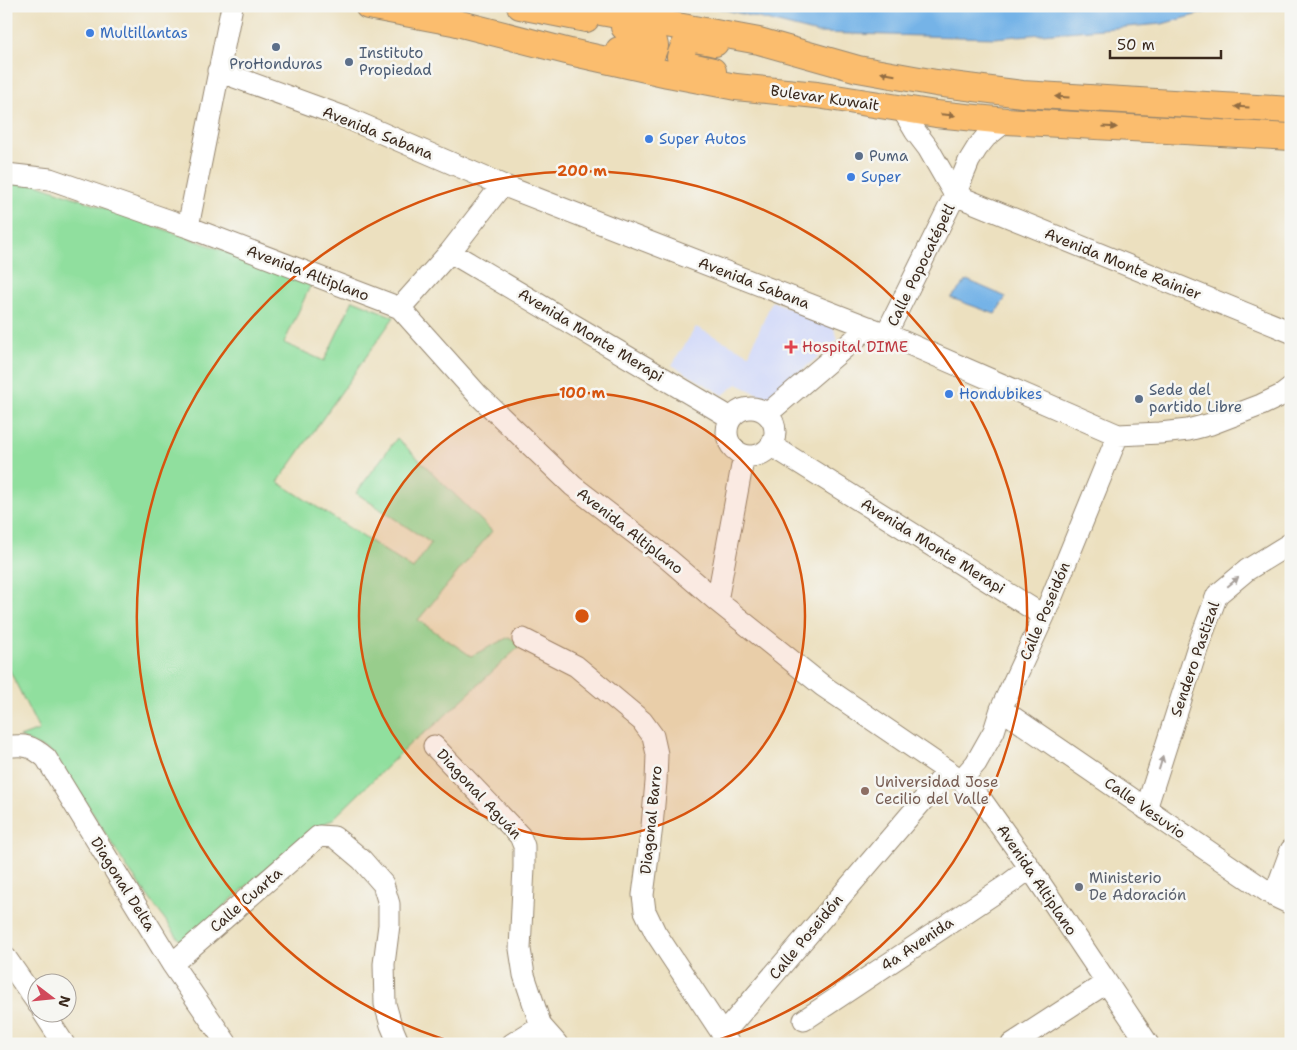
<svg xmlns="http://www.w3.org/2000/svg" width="1297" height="1050" viewBox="0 0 1297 1050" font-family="'Shantell Sans',sans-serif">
	<rect width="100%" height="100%" fill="#f6f6f2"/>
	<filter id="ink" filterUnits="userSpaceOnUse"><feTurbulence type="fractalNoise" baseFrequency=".02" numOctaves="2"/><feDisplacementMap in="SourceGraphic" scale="10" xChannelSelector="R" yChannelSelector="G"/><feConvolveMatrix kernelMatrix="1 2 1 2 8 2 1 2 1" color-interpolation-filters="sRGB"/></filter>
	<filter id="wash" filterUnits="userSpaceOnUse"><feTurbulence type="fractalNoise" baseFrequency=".0096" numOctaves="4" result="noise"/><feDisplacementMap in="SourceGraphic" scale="20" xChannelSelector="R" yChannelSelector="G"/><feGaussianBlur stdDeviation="1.12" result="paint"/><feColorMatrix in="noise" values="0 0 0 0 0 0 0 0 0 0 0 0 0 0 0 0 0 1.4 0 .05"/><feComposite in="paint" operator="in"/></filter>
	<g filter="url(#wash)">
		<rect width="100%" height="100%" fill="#ece0bf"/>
		<path fill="#d2d9f9" d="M772 301 833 326 838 340 768 399 737 384 723 395 672 365 696 327 749 354Z"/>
		<path fill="#90df9e" stroke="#66845e" d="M6 183H34L312 282 284 343 324 361 353 300 394 317 278 482 413 569 431 543 356 493 397 438 492 531 418 620 471 656 509 637 521 645 435 725 412 742 333 819 307 833 182 943 126 866 78 790 53 753 20 737 39 730 6 663Z"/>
		<path fill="#74b3e7" stroke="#586e82" d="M710 6H1228L1162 24 994 38 818 33Z
			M967 280 1006 297 995 314 951 298Z"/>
	</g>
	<g filter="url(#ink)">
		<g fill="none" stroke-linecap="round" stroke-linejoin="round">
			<defs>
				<path id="minor" d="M218 71 347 118 502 185 886 334 1118 435 1160 433 1188 430 1211 424 1261 405 1282 395 1291 388
					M902 109 915 131 928 148 955 195
					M6 174 50 179 188 227 400 308 477 394 573 486 668 559 717 601 823 686 961 780 983 802 1030 868 1148 1044
					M955 195 1291 332
					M188 227 232 6
					M450 252 731 418
					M400 308 450 252 502 185
					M886 334 955 195 969 161 977 148 986 137 1006 121
					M727 432a24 24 0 1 1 48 0a24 24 0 1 1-48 0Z
					M767 414 869 327
					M771 445 1044 616
					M717 601 744 455
					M523 639 576 666 642 721 653 736 657 754 656 782 652 826 643 895 645 911 655 932 729 1044
					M1001 709 1227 864 1274 896 1291 904
					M434 746 520 836 524 846V867L520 949 524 975 541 1026 557 1044
					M6 747C25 744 32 746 46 758L172 964 227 1044
					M961 780 976 763 994 731 1001 709 1044 616 1118 435
					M1146 809 1198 646 1217 595 1247 570 1291 543
					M1274 896 1291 850
					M6 958 38 1004
					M172 964 319 836 334 837 343 844 362 860 383 884 389 904V925L384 964 385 1004 391 1025 399 1044
					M43 1012 64 1044
					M804 1020 1010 883 1030 868
					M723 1034 948 771
					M512 1044 541 1026
					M1012 1044 1106 983"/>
				<path id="major" d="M368 6 453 22 570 52 668 74 736 87 817 95 936 114 1006 121 1291 137
					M520 6 586 19
					M568 6 759 41 858 69 936 83 1022 94 1291 110
					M619 50 644 57 652 54 655 46 653 38 643 31 624 27
					M713 71 686 65 680 57C686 34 695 39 715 43"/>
			</defs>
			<use href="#minor" stroke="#94856e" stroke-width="23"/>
			<use href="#major" stroke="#94856e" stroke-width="28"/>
			<use href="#minor" stroke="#fff" stroke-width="21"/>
			<use href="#major" stroke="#fbbd6e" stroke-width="26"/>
		</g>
		<defs><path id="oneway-solid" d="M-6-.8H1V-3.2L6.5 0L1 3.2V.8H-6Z" transform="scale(1.25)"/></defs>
		<g fill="#916c42">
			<use href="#oneway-solid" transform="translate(888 74) rotate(-170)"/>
			<use href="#oneway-solid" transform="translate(1062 97) rotate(-177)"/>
			<use href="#oneway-solid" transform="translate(1242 107) rotate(-177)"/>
			<use href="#oneway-solid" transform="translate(948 115) rotate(5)"/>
			<use href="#oneway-solid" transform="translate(1110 127) rotate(3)"/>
		</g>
		<g fill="#a79f9a">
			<use href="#oneway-solid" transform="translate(1233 582) rotate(-40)"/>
			<use href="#oneway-solid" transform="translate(1161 763) rotate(-73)"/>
		</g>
	</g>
	<circle cx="582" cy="616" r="223" fill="#d7540e" fill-opacity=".12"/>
	<g fill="none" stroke="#d7540e" stroke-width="2.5">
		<circle cx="582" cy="616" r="223"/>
		<path d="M456 1043A445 445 0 1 1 708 1043"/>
	</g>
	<g fill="#3f7fe0" stroke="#f6f6f2" stroke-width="2">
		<circle cx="90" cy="33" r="5"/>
		<circle cx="649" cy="139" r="5"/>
		<circle cx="851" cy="177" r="5"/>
		<circle cx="949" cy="394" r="5"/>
	</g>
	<g fill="#5c6f8a" stroke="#f6f6f2" stroke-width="2">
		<circle cx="276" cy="47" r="5"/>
		<circle cx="349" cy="62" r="5"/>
		<circle cx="859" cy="156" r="5"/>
		<circle cx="1139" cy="399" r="5"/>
	</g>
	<path fill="#e0444e" stroke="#f6f6f2" stroke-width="2" d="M788.5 339.5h5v5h5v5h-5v5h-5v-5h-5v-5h5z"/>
	<circle fill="#8d6e63" stroke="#f6f6f2" stroke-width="2" cx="865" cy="791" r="5"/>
	<circle fill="#6b7280" stroke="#f6f6f2" stroke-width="2" cx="1079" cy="887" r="5"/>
	<g text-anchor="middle" stroke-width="5" stroke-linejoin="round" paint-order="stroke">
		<g font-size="15" fill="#366cbe" stroke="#f6f6f2" text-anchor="start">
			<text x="100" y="38">Multillantas</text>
			<text x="659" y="144">Super Autos</text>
			<text x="861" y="182">Super</text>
			<text x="959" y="399">Hondubikes</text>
		</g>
		<g font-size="15" fill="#4e5e75" stroke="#f6f6f2" text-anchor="start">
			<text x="359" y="58">Instituto<tspan x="359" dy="17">Propiedad</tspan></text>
			<text x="276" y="69" text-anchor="middle">ProHonduras</text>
			<text x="869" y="161">Puma</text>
			<text x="1149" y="395">Sede del<tspan x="1149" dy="17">partido Libre</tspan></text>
		</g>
		<g font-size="15" fill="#3b2a1e" stroke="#f6f6f2">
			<text transform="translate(825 98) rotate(8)" y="5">Bulevar Kuwait</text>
			<text transform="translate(378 133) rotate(22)" y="5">Avenida Sabana</text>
			<text transform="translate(1123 264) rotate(22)" y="5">Avenida Monte Rainier</text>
			<text transform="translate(921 265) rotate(-64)" y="5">Calle Popocatépetl</text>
			<text transform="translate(308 273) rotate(21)" y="5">Avenida Altiplano</text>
			<text transform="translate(754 283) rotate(21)" y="5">Avenida Sabana</text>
			<text transform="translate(591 335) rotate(31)" y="5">Avenida Monte Merapi</text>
			<text transform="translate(630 531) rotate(38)" y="5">Avenida Altiplano</text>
			<text transform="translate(933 546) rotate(32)" y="5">Avenida Monte Merapi</text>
			<text transform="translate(1045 611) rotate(-67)" y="5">Calle Poseidón</text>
			<text transform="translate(1195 659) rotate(-71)" y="5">Sendero Pastizal</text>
			<text transform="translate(479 794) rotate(47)" y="5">Diagonal Aguán</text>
			<text transform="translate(1145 808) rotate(35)" y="5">Calle Vesuvio</text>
			<text transform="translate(651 820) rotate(-84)" y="5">Diagonal Barro</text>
			<text transform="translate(1037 880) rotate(56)" y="5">Avenida Altiplano</text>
			<text transform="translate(123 884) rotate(58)" y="5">Diagonal Delta</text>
			<text transform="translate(246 900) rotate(-41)" y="5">Calle Cuarta</text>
			<text transform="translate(806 937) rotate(-50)" y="5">Calle Poseidón</text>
			<text transform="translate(917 944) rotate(-34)" y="5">4a Avenida</text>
		</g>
		<g font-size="15" fill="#be3a42" stroke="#f6f6f2" text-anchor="start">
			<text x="802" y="352">Hospital DIME</text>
		</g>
		<g font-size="15" fill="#785e54" stroke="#f6f6f2" text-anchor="start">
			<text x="875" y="787">Universidad Jose<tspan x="875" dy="17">Cecilio del Valle</tspan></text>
		</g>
		<g font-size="15" fill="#5b616d" stroke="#f6f6f2" text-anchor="start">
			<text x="1089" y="883">Ministerio<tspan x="1089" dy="17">De Adoración</tspan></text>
		</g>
	</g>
	<circle cx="582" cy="616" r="8" fill="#d7540e" stroke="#f6f6f2" stroke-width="2.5"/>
	<g font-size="15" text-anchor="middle" font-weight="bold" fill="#d7540e" stroke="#f6f6f2" stroke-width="5" stroke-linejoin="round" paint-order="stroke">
		<text x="582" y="176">200 m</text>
		<text x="582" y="398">100 m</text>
	</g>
	<rect width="1297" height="1050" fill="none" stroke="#f6f6f2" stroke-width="25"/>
	<g transform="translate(52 998) rotate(106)"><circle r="24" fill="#f6f6f2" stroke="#aba49d"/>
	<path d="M0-4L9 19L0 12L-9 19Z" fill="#d1495b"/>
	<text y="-8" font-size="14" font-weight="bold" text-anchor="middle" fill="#3b2a1e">N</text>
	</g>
	<path d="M1110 50v8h111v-8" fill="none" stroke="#3b2a1e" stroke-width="2.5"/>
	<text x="1117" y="50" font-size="15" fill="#3b2a1e" stroke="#f6f6f2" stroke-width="4" paint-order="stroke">50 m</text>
</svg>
